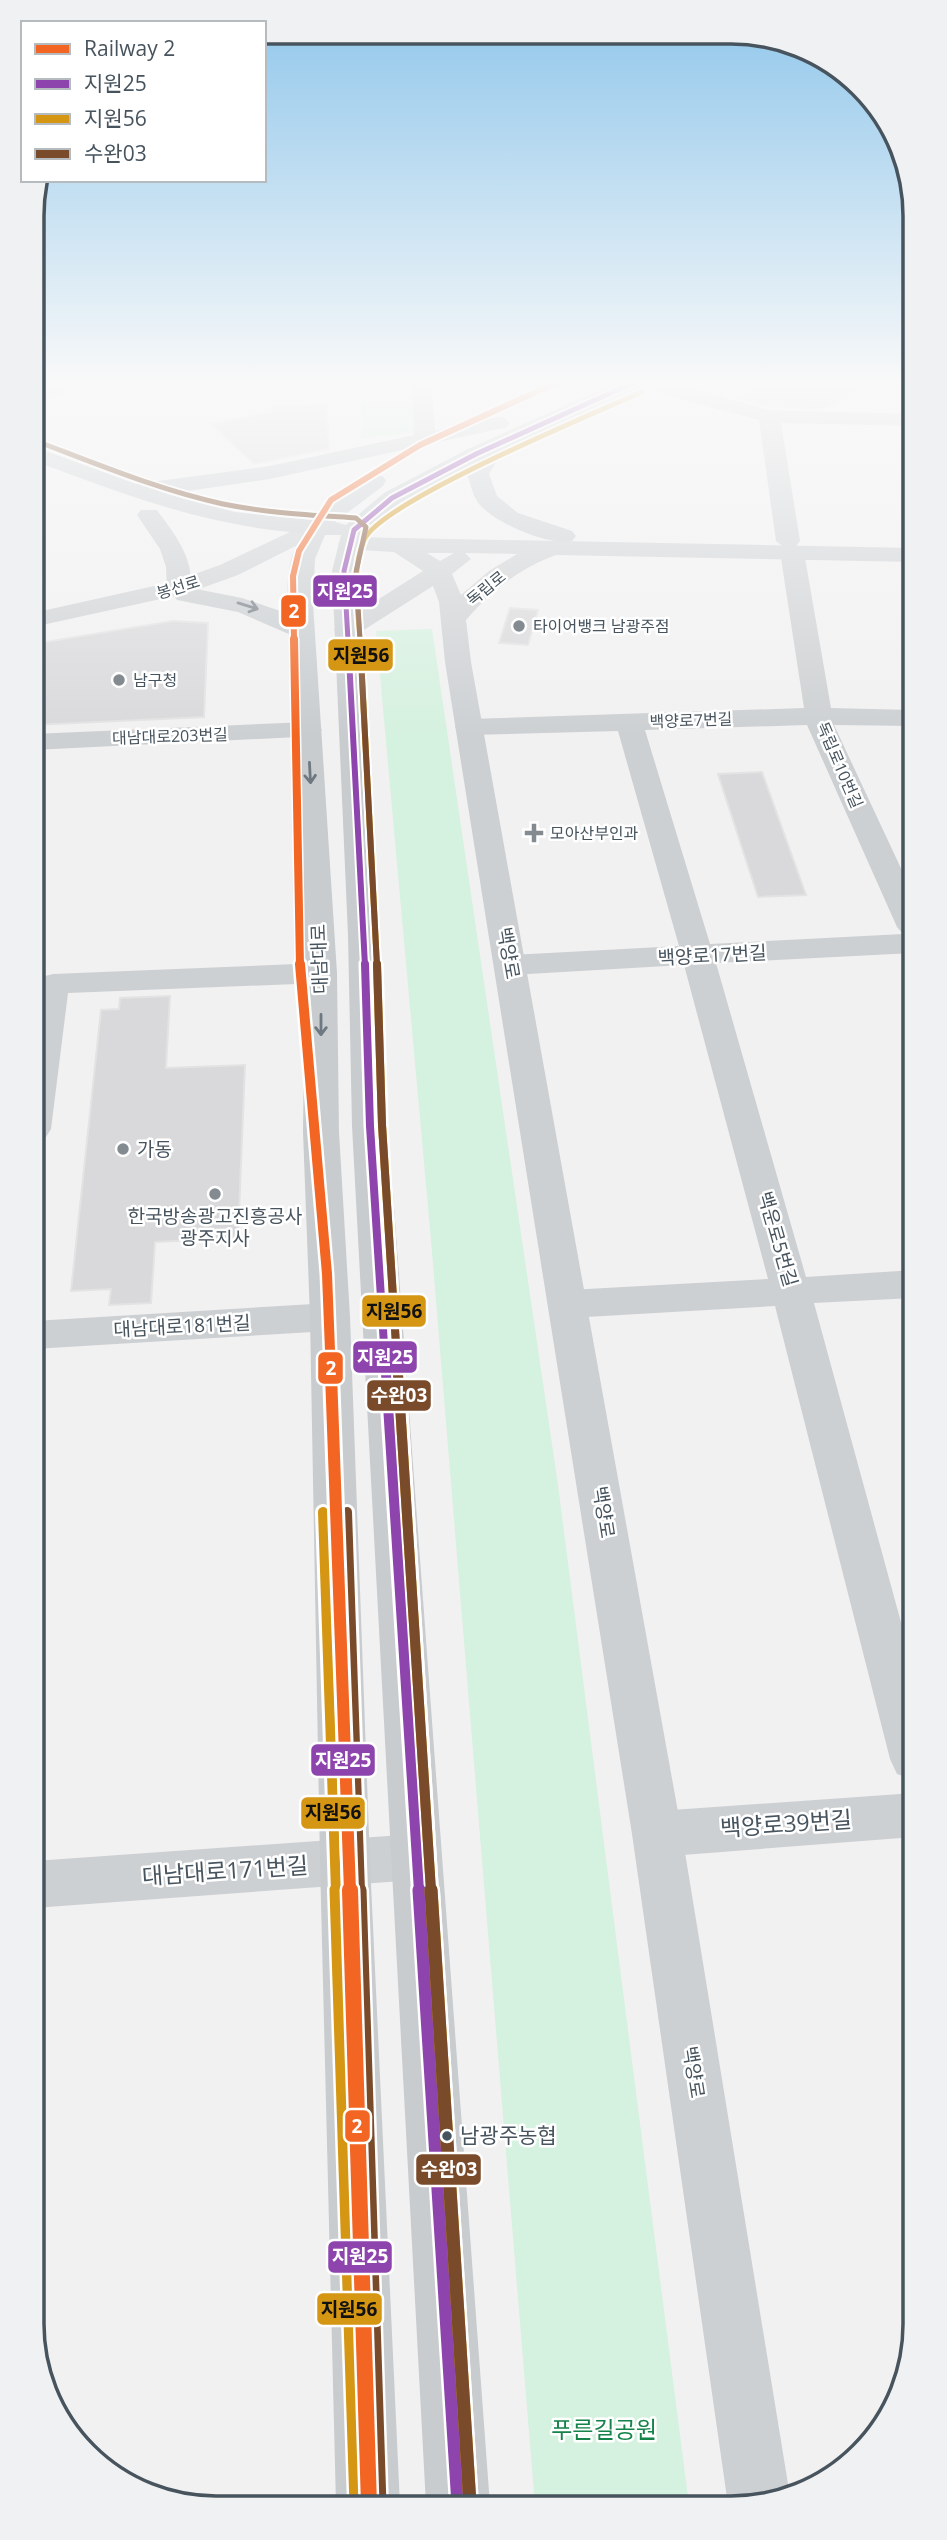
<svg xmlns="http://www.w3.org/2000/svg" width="947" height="2540" viewBox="0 0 947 2540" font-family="'Open Sans','Noto Sans KR',sans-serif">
	<rect width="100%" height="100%" fill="#f2f1f1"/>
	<path fill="#d5f1df" d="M361 381H409L415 432 361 439Z
		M432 629 558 1485 689 2505H535L431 1240 376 631Z"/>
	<path fill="#d9d9db" stroke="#e3e3e4" stroke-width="2" d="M768 381H873L823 409 769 407 737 398Z
		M327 405 329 449 254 464 211 424 273 412V406Z
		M510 608 538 610 528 645 499 643Z
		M173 621 208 623 204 717 33 725V644Z
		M762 772 806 895 758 897 718 774Z
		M170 996 166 1068 245 1065 238 1238 155 1242 151 1303 109 1305 111 1289 71 1291 101 1010 119 1009 120 998Z"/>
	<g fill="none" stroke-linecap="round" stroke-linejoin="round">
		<path fill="#cdd0d2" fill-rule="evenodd" d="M56 381H76L73 389 32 404V391Z
			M411 381H431L436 439 433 444H417L414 439Z
			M638 381H667L769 410 912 414V426L781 423 800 541 796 546 804 552 831 708 913 710V726L834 725 913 894V953L716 963 806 1277 914 1270V1298L814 1303 914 1670V1780L897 1774 890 1759 775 1306 569 1318 555 1314 549 1304 555 1294 569 1290 768 1279 684 965 511 975 500 972 495 965 500 958 511 955 679 946 618 731 469 735 459 733 455 727 459 721 469 719 804 708 780 552 784 547 776 541 759 420 683 400 641 385ZM807 725 897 927 903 934 710 944 645 730Z
			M308 722 318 724 322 730 318 736 33 750V734Z
			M321 963 332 966 337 973 332 980 321 983 68 993 51 1129 46 1137 33 1140C33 1107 25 1000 41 977L53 974Z
			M330 1303 344 1307 350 1317 344 1327 330 1331 34 1349V1321Z
			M914 1793V1837L657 1857 639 1850 632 1834 639 1818 657 1811Z
			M416 1834 434 1841 441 1857 434 1873 416 1880 34 1908V1861Z"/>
		<path fill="#cdd0d3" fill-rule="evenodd" d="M315 520 323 522 327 527 323 532 238 575 188 593 33 627V613L172 582 220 565Z
			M350 537 912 548V562L556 555C520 568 491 591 466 620L471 662 682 1834 790 2496 768 2505H728L632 1834 445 662 439 602 433 586 356 635 347 638 338 635 334 630 338 625 423 571 394 552 342 549 338 544 342 539ZM427 553H454L440 561ZM465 553 517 554 489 571 461 595 452 574 471 559Z"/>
		<path fill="#c8cccf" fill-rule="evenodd" d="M620 381H647L644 385 504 449 489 474 497 496 518 513 572 531 576 536 572 541C550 547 489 521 477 501 472 493 470 482 467 474L473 464 400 503 365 533 356 571 380 935 388 1126 490 2505H426L352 1126 348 935 332 571 341 535H325L315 559 313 603 337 973 339 1132 350 1317 370 1862 400 2505H336L320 1862 310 1317 303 1132 305 973 291 635 238 612 177 600 167 588 166 567 160 549 137 515 141 510H157C175 535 193 556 191 588L242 598 289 614C286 586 287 558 302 533 206 526 122 494 32 460V446L136 484 270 466 498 417 506 418 509 423 506 428 498 429 270 479 167 494 235 512 311 520C326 504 360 471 383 476L386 481 383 486 335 522 346 525 384 493 468 449Z"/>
		<defs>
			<path id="bus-1-far4" d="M348 640 344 571 354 530 392 498 476 454 637 381"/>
			<path id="bus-1-far3" d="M348 639 365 966"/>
			<path id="bus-1-far2" d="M365 964 370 1126 386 1376"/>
			<path id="bus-1-far1" d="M386 1374 419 1891
				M335 1512 348 1891"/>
			<path id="bus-1" d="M348 1890 368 2505
				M419 1890 458 2505"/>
			<path id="bus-2-far4" d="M360 640C358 607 351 571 364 540 380 502 595 413 642 392"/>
			<path id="bus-2-far3" d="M360 639 377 966"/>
			<path id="bus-2-far2" d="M377 964 382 1125 398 1376"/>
			<path id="bus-2-far1" d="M398 1374 431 1891
				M323 1512 336 1891"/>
			<path id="bus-2" d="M336 1890 356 2505
				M431 1890 470 2504"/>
			<path id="bus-3-far4" d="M36 441C97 464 159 490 223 504 267 513 312 515 356 518L366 527 356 572 360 640"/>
			<path id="bus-3-far3" d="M360 639 377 966"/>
			<path id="bus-3-far2" d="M377 964 382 1125 398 1376"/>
			<path id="bus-3-far1" d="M398 1374 431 1891
				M347 1512 360 1891"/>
			<path id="bus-3" d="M360 1890 380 2505
				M431 1890 470 2504"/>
		</defs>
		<use href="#bus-1-far4" stroke="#fff" stroke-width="9"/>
		<use href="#bus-1-far3" stroke="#fff" stroke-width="10"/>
		<use href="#bus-1-far2" stroke="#fff" stroke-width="13"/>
		<use href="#bus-1-far1" stroke="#fff" stroke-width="16"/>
		<use href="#bus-1" stroke="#fff" stroke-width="18"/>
		<use href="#bus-2-far4" stroke="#fff" stroke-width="9"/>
		<use href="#bus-2-far3" stroke="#fff" stroke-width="10"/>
		<use href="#bus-2-far2" stroke="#fff" stroke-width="13"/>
		<use href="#bus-2-far1" stroke="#fff" stroke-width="16"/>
		<use href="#bus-2" stroke="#fff" stroke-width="18"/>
		<use href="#bus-3-far4" stroke="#fff" stroke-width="9"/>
		<use href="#bus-3-far3" stroke="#fff" stroke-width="10"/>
		<use href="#bus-3-far2" stroke="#fff" stroke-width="13"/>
		<use href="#bus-3-far1" stroke="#fff" stroke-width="16"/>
		<use href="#bus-3" stroke="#fff" stroke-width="18"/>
		<use href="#bus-1-far4" stroke="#8e44ad" stroke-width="5"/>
		<use href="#bus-1-far3" stroke="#8e44ad" stroke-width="6"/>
		<use href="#bus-1-far2" stroke="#8e44ad" stroke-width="8"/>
		<use href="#bus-1-far1" stroke="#8e44ad" stroke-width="10"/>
		<use href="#bus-1" stroke="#8e44ad" stroke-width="13"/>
		<use href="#bus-2-far4" stroke="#d49613" stroke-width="5"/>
		<use href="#bus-2-far3" stroke="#d49613" stroke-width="6"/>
		<use href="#bus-2-far2" stroke="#d49613" stroke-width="8"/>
		<use href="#bus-2-far1" stroke="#d49613" stroke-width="10"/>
		<use href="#bus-2" stroke="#d49613" stroke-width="13"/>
		<use href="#bus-3-far4" stroke="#7a4b2a" stroke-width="5"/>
		<use href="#bus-3-far3" stroke="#7a4b2a" stroke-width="6"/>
		<use href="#bus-3-far2" stroke="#7a4b2a" stroke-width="8"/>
		<use href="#bus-3-far1" stroke="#7a4b2a" stroke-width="10"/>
		<use href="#bus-3" stroke="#7a4b2a" stroke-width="13"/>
		<defs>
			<path id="rail-1-far4" d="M294 640 293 576 299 551 331 500 420 445 560 381"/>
			<path id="rail-1-far3" d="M294 639 300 966"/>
			<path id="rail-1-far2" d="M300 964 327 1274 331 1376"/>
			<path id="rail-1-far1" d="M331 1374 350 1891"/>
			<path id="rail-1" d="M350 1890 369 2505"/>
		</defs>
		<use href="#rail-1-far4" stroke="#fff" stroke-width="10"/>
		<use href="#rail-1-far3" stroke="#fff" stroke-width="11"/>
		<use href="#rail-1-far2" stroke="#fff" stroke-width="15"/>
		<use href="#rail-1-far1" stroke="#fff" stroke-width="18"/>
		<use href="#rail-1" stroke="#fff" stroke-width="21"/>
		<use href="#rail-1-far4" stroke="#f26522" stroke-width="6"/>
		<use href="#rail-1-far3" stroke="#f26522" stroke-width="8"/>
		<use href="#rail-1-far2" stroke="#f26522" stroke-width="10"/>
		<use href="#rail-1-far1" stroke="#f26522" stroke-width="12"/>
		<use href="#rail-1" stroke="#f26522" stroke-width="16"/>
	</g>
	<defs><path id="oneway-shaft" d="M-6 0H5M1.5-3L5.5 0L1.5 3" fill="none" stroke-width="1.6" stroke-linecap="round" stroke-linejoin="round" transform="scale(1.75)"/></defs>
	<g stroke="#6e7880">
		<use href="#oneway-shaft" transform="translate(248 606) rotate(17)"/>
		<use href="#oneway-shaft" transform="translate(310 773) rotate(87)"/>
		<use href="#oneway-shaft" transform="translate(321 1025) rotate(90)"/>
	</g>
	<linearGradient id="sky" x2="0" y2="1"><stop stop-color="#8fc6eb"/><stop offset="0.52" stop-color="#f9f9f9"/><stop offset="1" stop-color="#f9f9f9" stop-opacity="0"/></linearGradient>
	<rect width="947" height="737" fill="url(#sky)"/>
	<g fill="#838b91" stroke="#fff" stroke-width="2.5">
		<circle cx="519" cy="626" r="7"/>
		<circle cx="119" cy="680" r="7"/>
		<path d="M530.5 822.5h7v7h7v7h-7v7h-7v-7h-7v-7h7z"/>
		<circle cx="123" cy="1149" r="7"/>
		<circle cx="215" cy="1194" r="7"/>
	</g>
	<circle fill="#47545e" stroke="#fff" stroke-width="2.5" cx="447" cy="2136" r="6"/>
	<g text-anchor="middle" stroke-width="5" stroke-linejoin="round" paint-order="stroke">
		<g font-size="16" fill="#47545e" stroke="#fff">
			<text transform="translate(178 587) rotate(-17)" y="6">봉선로</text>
			<text transform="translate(486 588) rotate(-39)" y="6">독립로</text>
			<text transform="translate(691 720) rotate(-2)" y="6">백양로7번길</text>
			<text transform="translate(170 736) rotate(-2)" y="6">대남대로203번길</text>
			<text transform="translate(840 765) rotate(67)" y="6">독립로10번길</text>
		</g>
		<g font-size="16" fill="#47545e" stroke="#fff" text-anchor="start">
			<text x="533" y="632">타이어뱅크 남광주점</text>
			<text x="133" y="686">남구청</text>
			<text x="550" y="839">모아산부인과</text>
		</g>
		<g font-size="19" fill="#47545e" stroke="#fff">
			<text transform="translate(509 953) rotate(80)" y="7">백양로</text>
			<text transform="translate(712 955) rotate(-3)" y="7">백양로17번길</text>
			<text transform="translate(319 959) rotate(-92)" y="7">대남대로</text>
			<text transform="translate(778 1239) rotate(74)" y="7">백운로5번길</text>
			<text transform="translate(182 1326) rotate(-3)" y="7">대남대로181번길</text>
			<text transform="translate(604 1512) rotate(81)" y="7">백양로</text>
			<text transform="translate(694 2072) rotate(81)" y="7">백양로</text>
		</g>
		<g font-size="19" fill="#47545e" stroke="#fff" text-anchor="start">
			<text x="137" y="1156">가동</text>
			<text x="215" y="1223" text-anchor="middle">한국방송광고진흥공사<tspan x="215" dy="22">광주지사</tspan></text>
		</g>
		<g font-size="21" fill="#47545e" stroke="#fff" text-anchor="start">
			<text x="460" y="2143">남광주농협</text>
		</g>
		<g font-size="23" fill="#47545e" stroke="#fff">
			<text transform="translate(786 1824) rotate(-4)" y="8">백양로39번길</text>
			<text transform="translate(225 1871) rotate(-4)" y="8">대남대로171번길</text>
		</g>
		<g font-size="23" fill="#158349" stroke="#fff">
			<text x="604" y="2438">푸른길공원</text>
		</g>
	</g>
	<path d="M0 0H947V2540H0ZM216 44H731A172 172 0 0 1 903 216V2324A172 172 0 0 1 731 2496H216A172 172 0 0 1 44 2324V216A172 172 0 0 1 216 44Z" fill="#f0f1f2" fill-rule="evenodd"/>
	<path fill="none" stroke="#47545e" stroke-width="3.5" d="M216 44H731A172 172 0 0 1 903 216V2324A172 172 0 0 1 731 2496H216A172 172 0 0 1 44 2324V216A172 172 0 0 1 216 44Z"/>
	<g stroke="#fff" stroke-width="2.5">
		<rect x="312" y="574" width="66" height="34" rx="7" fill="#8e44ad"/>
		<rect x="280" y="594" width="27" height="34" rx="7" fill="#f26522"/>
		<rect x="327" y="638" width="67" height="34" rx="7" fill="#d49613"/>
		<rect x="361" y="1294" width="66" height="34" rx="7" fill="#d49613"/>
		<rect x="352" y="1340" width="66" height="34" rx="7" fill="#8e44ad"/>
		<rect x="317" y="1351" width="27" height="34" rx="7" fill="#f26522"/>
		<rect x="366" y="1379" width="66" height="33" rx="7" fill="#7a4b2a"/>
		<rect x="310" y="1743" width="66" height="34" rx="7" fill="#8e44ad"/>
		<rect x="300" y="1796" width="66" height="34" rx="7" fill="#d49613"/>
		<rect x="344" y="2109" width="27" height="34" rx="7" fill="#f26522"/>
		<rect x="415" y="2153" width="67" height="33" rx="7" fill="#7a4b2a"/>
		<rect x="327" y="2240" width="66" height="34" rx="7" fill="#8e44ad"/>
		<rect x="316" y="2292" width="67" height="34" rx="7" fill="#d49613"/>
	</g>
	<g font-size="19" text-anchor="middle" font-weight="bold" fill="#fff">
		<text x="345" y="598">지원25</text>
		<text x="294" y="618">2</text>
		<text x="385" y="1364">지원25</text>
		<text x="331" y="1375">2</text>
		<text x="399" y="1402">수완03</text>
		<text x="343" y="1767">지원25</text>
		<text x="357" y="2133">2</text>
		<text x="449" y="2176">수완03</text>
		<text x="360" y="2263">지원25</text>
	</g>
	<g font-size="19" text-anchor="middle" font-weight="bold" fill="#111">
		<text x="361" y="662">지원56</text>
		<text x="394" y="1318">지원56</text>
		<text x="333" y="1819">지원56</text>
		<text x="349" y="2316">지원56</text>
	</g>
	<rect x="21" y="21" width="245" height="161" fill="#ffffff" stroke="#b5bbbf" stroke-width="2"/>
	<rect x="35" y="44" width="35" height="10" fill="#f26522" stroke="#b5bbbf" stroke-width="2"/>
	<text x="84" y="56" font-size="21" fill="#47545e">Railway 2</text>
	<rect x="35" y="79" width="35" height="10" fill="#8e44ad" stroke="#b5bbbf" stroke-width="2"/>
	<text x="84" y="91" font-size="21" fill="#47545e">지원25</text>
	<rect x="35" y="114" width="35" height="10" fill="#d49613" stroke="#b5bbbf" stroke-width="2"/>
	<text x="84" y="126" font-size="21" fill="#47545e">지원56</text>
	<rect x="35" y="149" width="35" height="10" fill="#7a4b2a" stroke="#b5bbbf" stroke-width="2"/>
	<text x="84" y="161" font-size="21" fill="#47545e">수완03</text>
</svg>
